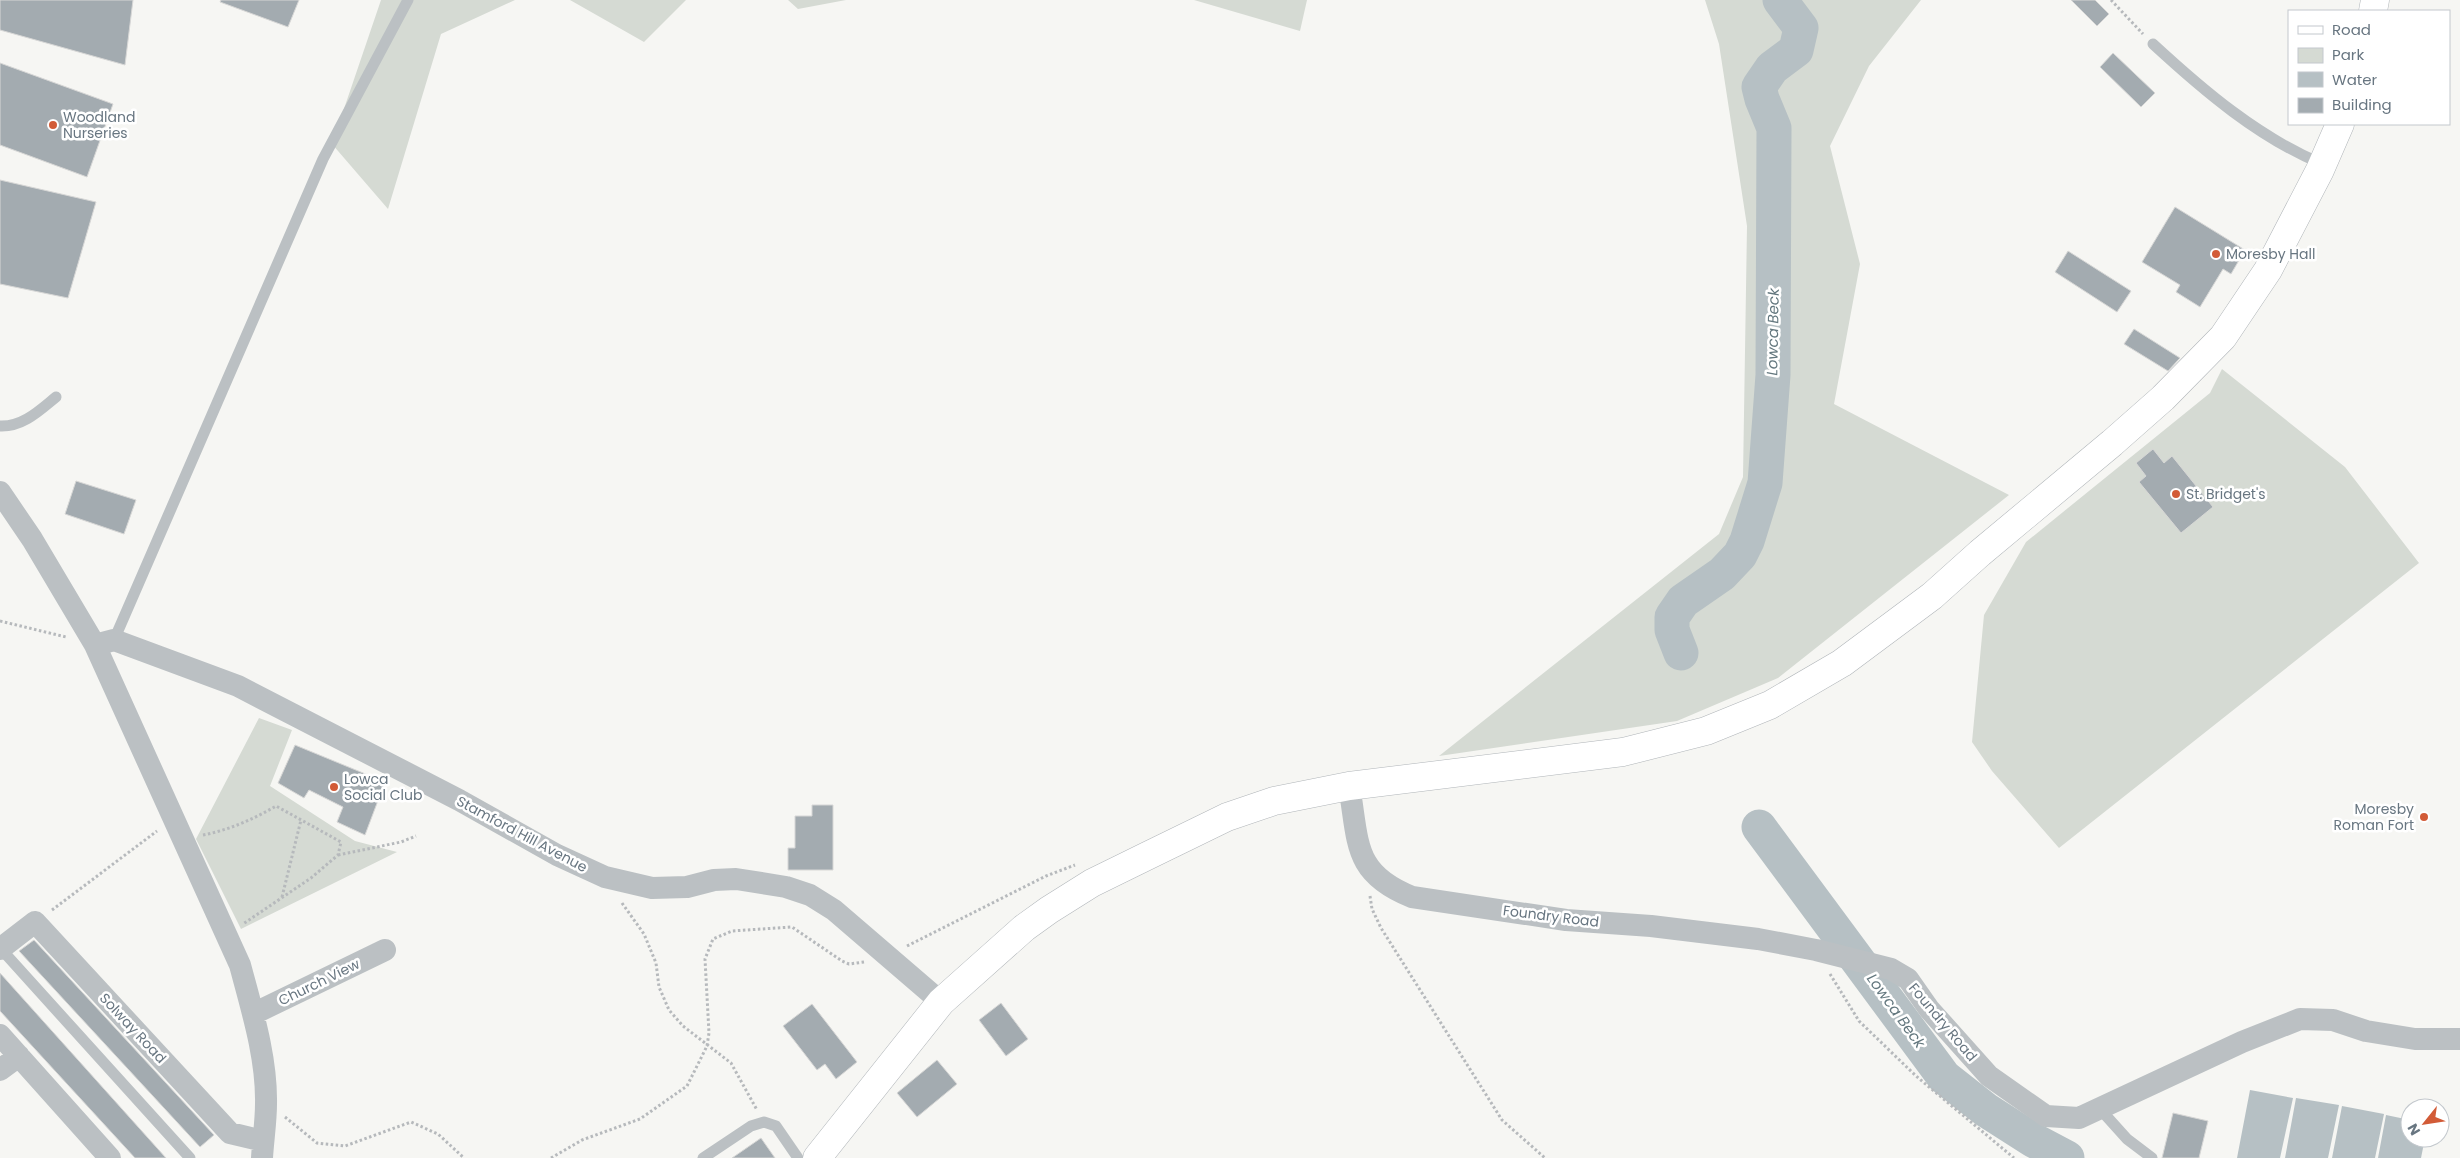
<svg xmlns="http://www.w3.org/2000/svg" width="2460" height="1158" viewBox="0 0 2460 1158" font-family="Poppins,sans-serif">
	<rect width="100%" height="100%" fill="#f6f6f3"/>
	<path fill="#d5dad3" d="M381 0H515L441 34 388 209 332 144Z
		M570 0H686L644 42Z
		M788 0H846L798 9Z
		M1194 0H1307L1300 31Z
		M1705 0H1921L1869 66 1830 146 1860 264 1834 404 2009 495 1778 678 1677 721 1439 756 1719 534 1743 477 1747 226 1719 44Z
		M2222 369 2345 467 2419 563 2059 848 1992 771 1972 742 1984 615 2026 542 2210 393Z
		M259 718 292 730 270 786 355 841 397 852 241 929 196 839Z"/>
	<path fill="#b6c0c4" d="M2250 1090 2293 1098 2280 1158H2237Z
		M2296 1098 2339 1105 2328 1158H2285Z
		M2342 1106 2384 1114 2375 1158H2332Z
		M2386 1115 2410 1120V1138H2425L2421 1158H2378Z"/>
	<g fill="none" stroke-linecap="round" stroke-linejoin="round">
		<path stroke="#b6c0c4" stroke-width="35" d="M1681 653 1672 630V617L1683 601 1722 574 1740 555 1747 541 1765 483 1773 375 1774 128 1762 99 1759 87 1772 68 1796 50 1801 28 1780 0
			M1759 827 1944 1077 1986 1110 2033 1140 2067 1158"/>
	</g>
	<path fill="#a3abb0" stroke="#d7d7d6" d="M0 0H133L125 65 0 30Z
		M221 0H299L288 27 220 2Z
		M2071 0H2095L2109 14 2097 26Z
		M2113 53 2155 93 2141 107 2100 67Z
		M0 63 113 104 87 177 0 145Z
		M0 180 96 202 68 298 0 284Z
		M2175 207 2245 250 2231 274 2223 269 2200 307 2176 292 2180 285 2142 262Z
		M2068 251 2131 291 2117 312 2055 272Z
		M2134 329 2180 358 2168 371 2124 344Z
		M2153 449 2164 463 2172 456 2213 507 2181 533 2139 482 2146 476 2136 463Z
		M76 481 136 500 124 534 65 514Z
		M295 745 385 782 365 835 337 822 343 807 309 790 304 798 278 783Z
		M812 805H833V870H788V848H795V816H812Z
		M34 940 214 1135 200 1147 19 951Z
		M0 973 166 1158H135L0 1011Z
		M1001 1003 1028 1039 1006 1056 979 1020Z
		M812 1004 857 1062 836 1079 825 1064 817 1070 783 1026Z
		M937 1060 957 1084 917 1117 897 1093Z
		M2173 1113 2208 1121 2199 1158H2162Z
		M761 1138 775 1158H732Z"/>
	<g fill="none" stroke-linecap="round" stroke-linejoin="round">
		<defs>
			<path id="secondary" d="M2373 11 2375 0
				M817 1158 941 1002 1024 928 1049 910 1092 883 1147 856 1227 817 1274 801 1349 786 1623 752 1706 731 1770 705 1842 663 1932 596 1980 553 2112 443 2163 398 2223 337 2268 270 2320 170 2340 124"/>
		</defs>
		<use href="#secondary" stroke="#b0b5b9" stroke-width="29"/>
		<path stroke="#b6b9bc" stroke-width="3" stroke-dasharray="2.5 2.5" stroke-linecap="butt" d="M2111 0 2143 34
			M0 621 66 637
			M203 835C229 830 254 819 276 806L341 842 338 855 311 878 243 924
			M338 855 401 842 416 836
			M1370 896 1372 909 1381 928 1502 1120 1545 1158
			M282 897 301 820
			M622 903 644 934 656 963 659 987 669 1010 683 1026 731 1063 757 1110
			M52 910 157 831
			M907 946 1046 876 1075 865
			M1830 974 1859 1021 1916 1076 2014 1158
			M285 1117 317 1143 345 1146 411 1122 438 1134 464 1158
			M551 1158 582 1140 640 1119 687 1086 707 1046 709 1033 705 959 713 939 732 931 792 927 842 961 849 964 864 962"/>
		<path stroke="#bbc0c3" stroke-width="11" d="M2153 44C2204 91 2258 137 2322 164
			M0 426C23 427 40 410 56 397
			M114 640 323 159 408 0
			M1 949 190 1158
			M2100 1109 2127 1139 2152 1158
			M703 1158 751 1126 764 1122 776 1126 798 1158"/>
		<path stroke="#bbc0c3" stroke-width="22" d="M0 492 32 539 95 645 240 965C252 1010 267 1058 266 1104 266 1122 263 1140 262 1158
			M95 645 114 640 238 686 459 800 557 855 605 877 652 888 687 887 714 880 736 879 786 887 810 895 834 910 941 1002
			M1349 786C1359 842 1352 873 1412 897L1566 920 1651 926 1758 939 1816 950 1891 969 1908 979 1929 1009 1989 1076 2046 1116 2079 1118 2242 1042 2300 1019 2333 1020 2366 1031 2415 1039H2460
			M0 949 35 922 230 1133 263 1141
			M253 1014 385 950
			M0 1035 110 1158
			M0 1070 19 1056"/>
		<use href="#secondary" stroke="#fff" stroke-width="28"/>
	</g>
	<g fill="#d25b37" stroke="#fff" stroke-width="2">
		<circle cx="53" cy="125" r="5"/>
		<circle cx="2216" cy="254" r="5"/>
		<circle cx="2176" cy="494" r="5"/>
		<circle cx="334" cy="787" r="5"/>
		<circle cx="2424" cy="817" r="5"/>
	</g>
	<g text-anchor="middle" stroke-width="5" stroke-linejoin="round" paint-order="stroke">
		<g font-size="14" fill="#687681" stroke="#fff" text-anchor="start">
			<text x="63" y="122">Woodland<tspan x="63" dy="16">Nurseries</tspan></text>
			<text x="2226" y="259">Moresby Hall</text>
			<text x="2186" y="499">St. Bridget's</text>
			<text x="344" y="784">Lowca<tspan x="344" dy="16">Social Club</tspan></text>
			<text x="2414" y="814" text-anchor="end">Moresby<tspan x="2414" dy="16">Roman Fort</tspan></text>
		</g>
		<g font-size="14" fill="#687681" stroke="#fff">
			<text transform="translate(522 834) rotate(28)" y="5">Stamford Hill Avenue</text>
			<text transform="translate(1551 916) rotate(7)" y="5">Foundry Road</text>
			<text transform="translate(319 982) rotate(-26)" y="5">Church View</text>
			<text transform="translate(1943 1022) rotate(50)" y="5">Foundry Road</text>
			<text transform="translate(133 1028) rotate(47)" y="5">Solway Road</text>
		</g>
		<g font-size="15" font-style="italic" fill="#63777e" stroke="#fff">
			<text transform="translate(1773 332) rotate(-89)" y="5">Lowca Beck</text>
			<text transform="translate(1896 1011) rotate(54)" y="5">Lowca Beck</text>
		</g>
	</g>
	<rect x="2288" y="10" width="162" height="115" fill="#ffffff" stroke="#c3c8cd"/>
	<rect x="2298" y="26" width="25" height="8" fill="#ffffff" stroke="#c3c8cd"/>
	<text x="2332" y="35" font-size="15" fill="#687681">Road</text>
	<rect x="2298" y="48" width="25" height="15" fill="#d5dad3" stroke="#c3c8cd"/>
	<text x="2332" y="60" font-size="15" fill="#687681">Park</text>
	<rect x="2298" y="72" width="25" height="15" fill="#b6c0c4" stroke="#c3c8cd"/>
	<text x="2332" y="85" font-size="15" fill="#687681">Water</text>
	<rect x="2298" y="98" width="25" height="15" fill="#a3abb0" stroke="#c3c8cd"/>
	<text x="2332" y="110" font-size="15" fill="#687681">Building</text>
	<g transform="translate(2425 1123) rotate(240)"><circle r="24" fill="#ffffff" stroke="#c3c8cd"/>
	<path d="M0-4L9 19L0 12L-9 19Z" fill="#d25b37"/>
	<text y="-8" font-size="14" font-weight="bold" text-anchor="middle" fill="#687681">N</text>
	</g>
</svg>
